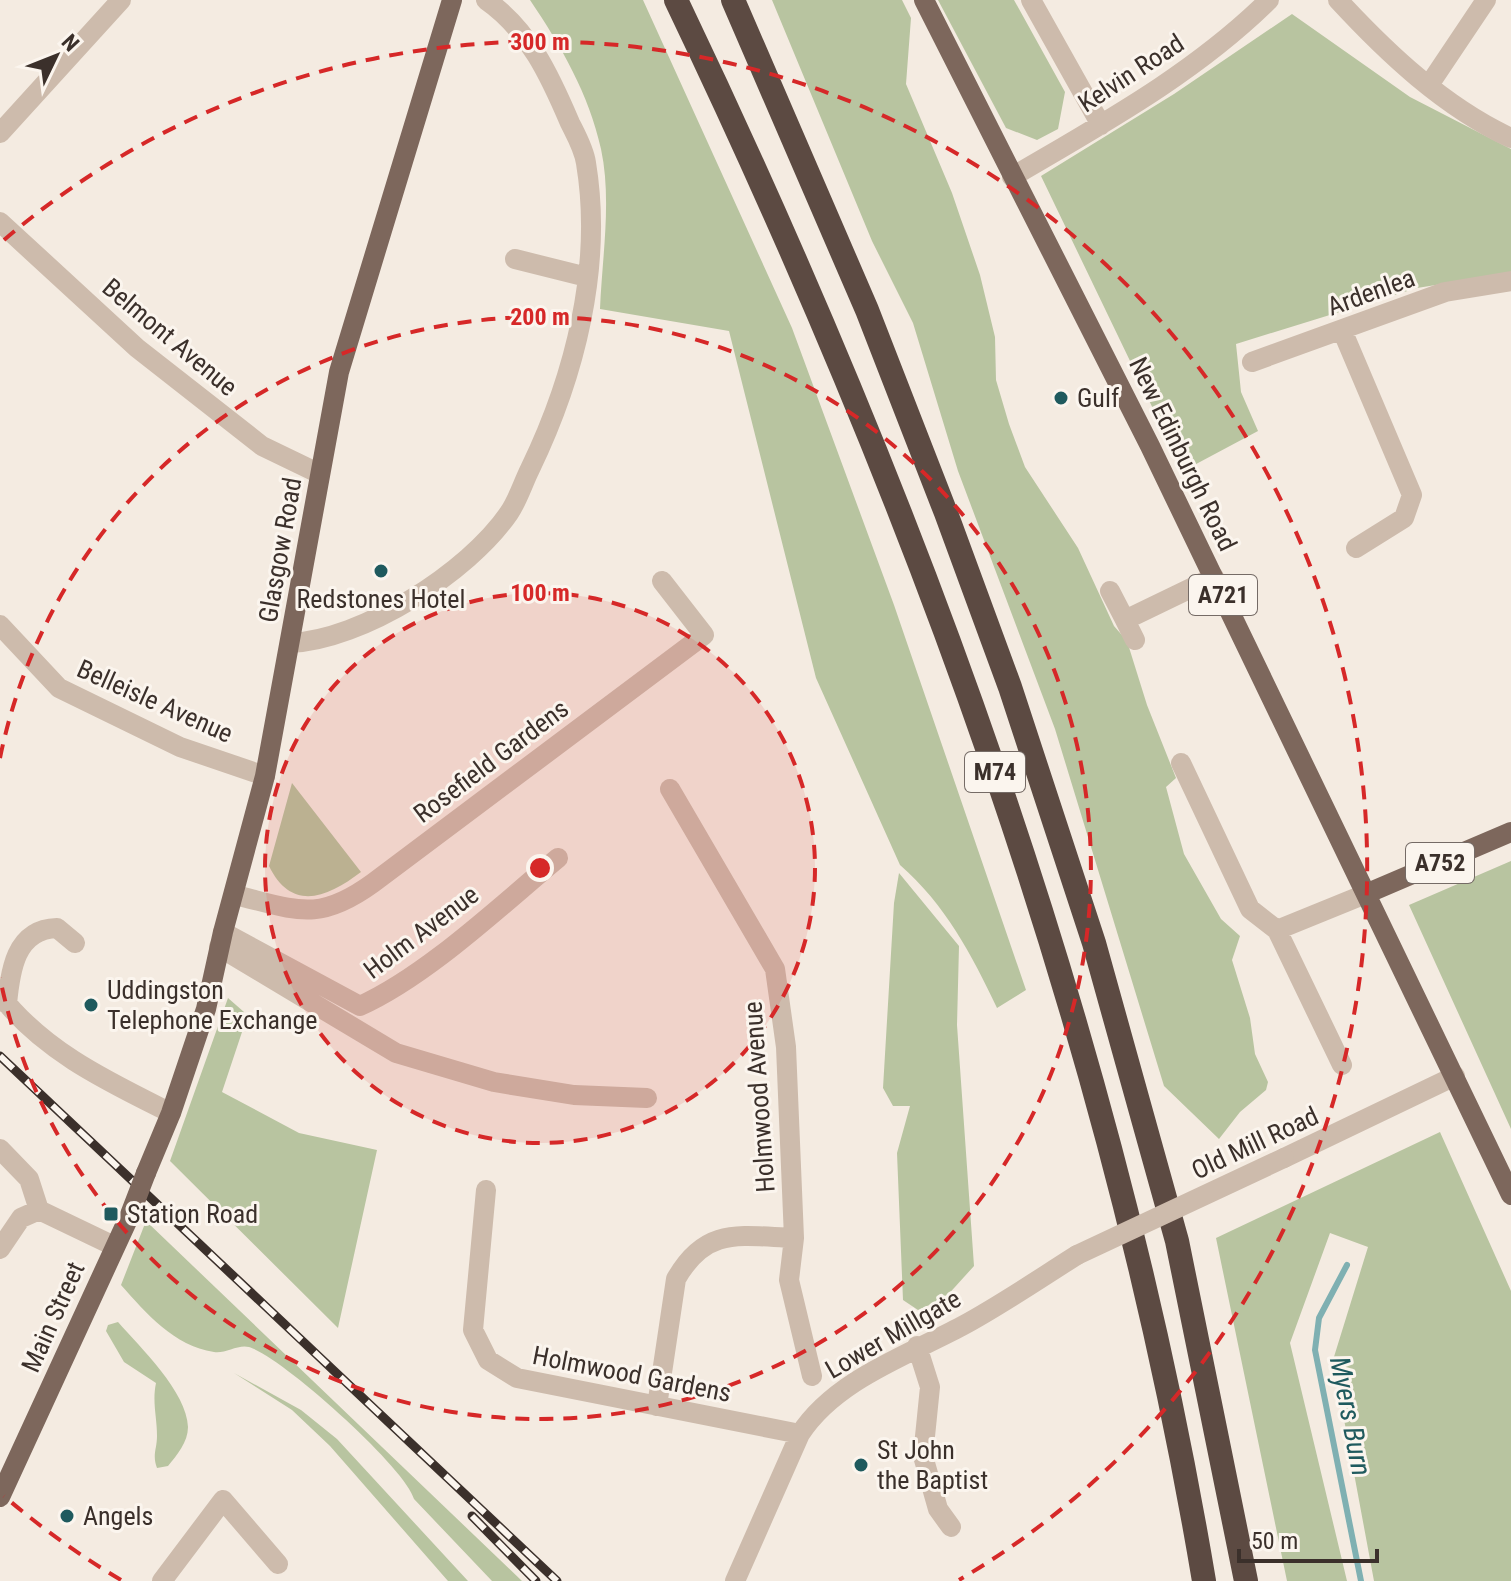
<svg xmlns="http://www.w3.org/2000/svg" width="1511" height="1581" viewBox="0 0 1511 1581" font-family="'Roboto Condensed',sans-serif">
	<rect width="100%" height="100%" fill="#f4ebe1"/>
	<path fill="#b8c4a0" d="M530 0H643L792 328 894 605 1026 990 997 1008C972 955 945 904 900 865L816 678 729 331 600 309C602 258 612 200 601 149 589 94 561 46 530 0Z
		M772 0H902L911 18 906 84 952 193 980 275 995 337 996 380 1009 424 1025 467 1078 548 1114 626 1127 641 1147 705 1176 778 1166 787 1184 854 1221 919 1240 936 1232 960 1250 1018 1255 1054 1268 1082 1266 1090 1240 1112 1219 1139 1164 1086 1055 729 958 471 913 323 872 241Z
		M938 0H1014L1065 92 1058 129 1037 140 1006 128Z
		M1292 14 1410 97 1511 149V273L1417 288 1236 344 1241 392 1258 431 1183 471 1041 176 1174 94Z
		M292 783 361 872C328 897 292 913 269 866Z
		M1511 861V1129L1409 905Z
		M899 873 959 946 957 1025 974 1266 945 1298 918 1310 903 1300 897 1153 910 1106H893L883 1088 894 903Z
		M228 998 244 1012 242 1032 222 1092 299 1133 377 1150 338 1328 170 1161Z
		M1440 1132 1511 1291V1581H1374L1333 1360 1368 1247 1330 1233 1290 1343 1347 1581H1287L1216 1238Z
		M146 1221 522 1581H492L414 1499C407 1469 281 1356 249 1347 238 1344 225 1354 214 1352 174 1346 146 1313 121 1285Z
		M118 1322C140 1347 187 1392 188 1427 188 1442 177 1455 168 1466L157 1468C152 1455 157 1449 157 1436 157 1417 152 1402 156 1383L124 1362 106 1331 108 1325Z
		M234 1373 301 1410 337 1439 468 1581H448L330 1446 292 1410Z"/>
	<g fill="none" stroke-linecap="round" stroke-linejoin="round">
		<path stroke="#7fb0b2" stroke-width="6" d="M1347 1265 1319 1318 1315 1350 1361 1581"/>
		<path stroke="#cdbbac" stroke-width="20" d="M1031 0 1101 125
			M1338 0C1387 53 1444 107 1511 138
			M1429 85 1486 0
			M0 133 121 0
			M1012 177C1102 124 1194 74 1269 0
			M0 222 137 348 262 446 320 474
			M515 259 587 277
			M1342 330 1412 495 1404 518 1356 548
			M1252 362 1445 292 1511 281
			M1110 591 1125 620
			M0 625 59 688 180 747 265 776
			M1135 640 1125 620 1214 577
			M290 643C362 640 468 573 509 513 518 500 523 483 530 469 575 376 603 266 586 163 584 149 576 135 570 123 550 76 529 30 486 0
			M1181 763 1250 909 1277 930 1368 893
			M235 895C297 910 318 923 373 883L704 635 662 581
			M1277 930 1342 1065
			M223 932 360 1006C428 975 500 906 558 858
			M219 947 396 1053 494 1082 574 1095 647 1098
			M0 995C44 1052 109 1082 171 1113
			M7 1004C10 972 15 929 57 928L75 943
			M0 1149 29 1179 39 1210
			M1284 1158 1455 1076
			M486 1190 473 1330 488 1360 517 1378 800 1434
			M794 1238 789 1280 812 1376
			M0 1249 21 1218 39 1210 114 1246
			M917 1346 930 1387 923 1456 938 1509 951 1527
			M657 1406 676 1279C706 1226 740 1236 794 1238L786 1047 775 969 670 789
			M162 1581 223 1500 278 1564
			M735 1581 800 1434C835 1380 906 1356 962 1326 1001 1305 1039 1279 1077 1255"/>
		<path stroke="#7d675c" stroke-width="20" d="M924 0 1150 446 1511 1195
			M1368 893 1511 832
			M146 1173 171 1113 206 1009 223 932 265 776 339 372 452 0
			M0 1497 129 1217"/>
		<path stroke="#5c4a42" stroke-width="24" d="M676 0C916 501 1112 1032 1204 1581
			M733 0 867 310 946 513 1010 687 1094 943 1177 1241 1246 1581"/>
		<defs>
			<path id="rail" d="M0 1056 557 1581
				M472 1516 536 1581"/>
		</defs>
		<use href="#rail" stroke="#3b302b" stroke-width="9"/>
		<use href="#rail" stroke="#fbf5ee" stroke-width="6" stroke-dasharray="18" stroke-linecap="butt"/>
		<path stroke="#cdbbac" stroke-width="20" d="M1077 1255 1284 1158"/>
		<path stroke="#7d675c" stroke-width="20" d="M129 1217 146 1173"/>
	</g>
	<circle cx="540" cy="868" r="275" fill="#d62828" fill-opacity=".12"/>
	<g fill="none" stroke="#d62828" stroke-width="4" stroke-dasharray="14 10">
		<circle cx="540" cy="868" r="275"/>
		<path d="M0 758A551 551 0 1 1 0 978"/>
		<path d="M121 1580A826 826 0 0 1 4 1496M4 240A826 826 0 1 1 959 1580"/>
	</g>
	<g fill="#1f5a5e" stroke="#fbf5ee" stroke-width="3">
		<circle cx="1061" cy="398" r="8"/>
		<circle cx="381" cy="571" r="8"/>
		<circle cx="91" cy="1005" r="8"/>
		<rect x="103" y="1206" width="16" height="16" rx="4"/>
		<circle cx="861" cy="1465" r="8"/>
		<circle cx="67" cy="1516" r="8"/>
	</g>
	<g text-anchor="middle" stroke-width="6" stroke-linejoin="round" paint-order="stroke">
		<g fill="#fbf5ee" stroke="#756b66" stroke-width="2">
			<rect x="1189" y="575" width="68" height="40" rx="6"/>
			<rect x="965" y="752" width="60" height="40" rx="6"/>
			<rect x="1406" y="843" width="68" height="40" rx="6"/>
		</g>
		<g font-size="24" font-weight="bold" fill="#3b302b">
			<text x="1223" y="603">A721</text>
			<text x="995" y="780">M74</text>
			<text x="1440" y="871">A752</text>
		</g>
		<g font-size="26" fill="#3b302b" stroke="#fbf5ee">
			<text transform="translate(1131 73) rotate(-33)" y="9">Kelvin Road</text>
			<text transform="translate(1371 292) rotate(-20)" y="9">Ardenlea</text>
			<text transform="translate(170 337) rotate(40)" y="9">Belmont Avenue</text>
			<text transform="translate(1183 454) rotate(64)" y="9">New Edinburgh Road</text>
			<text transform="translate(280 550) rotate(-80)" y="9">Glasgow Road</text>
			<text transform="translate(155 701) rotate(24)" y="9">Belleisle Avenue</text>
			<text transform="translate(491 761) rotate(-37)" y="9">Rosefield Gardens</text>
			<text transform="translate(421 932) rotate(-37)" y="9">Holm Avenue</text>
			<text transform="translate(759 1097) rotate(-94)" y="9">Holmwood Avenue</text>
			<text transform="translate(1255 1143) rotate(-25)" y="9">Old Mill Road</text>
			<text transform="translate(53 1317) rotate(-66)" y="9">Main Street</text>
			<text transform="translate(893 1334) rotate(-30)" y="9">Lower Millgate</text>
			<text transform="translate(632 1374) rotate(11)" y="9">Holmwood Gardens</text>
		</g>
		<g font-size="26" fill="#3b302b" stroke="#fbf5ee" text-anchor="start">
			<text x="1077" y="407">Gulf</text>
			<text x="381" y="608" text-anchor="middle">Redstones Hotel</text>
			<text x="107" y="999">Uddingston<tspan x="107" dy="30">Telephone Exchange</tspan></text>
			<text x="127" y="1223">Station Road</text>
			<text x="877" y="1459">St John<tspan x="877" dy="30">the Baptist</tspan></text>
			<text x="83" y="1525">Angels</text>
		</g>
		<g font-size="28" font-style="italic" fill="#1f5a5e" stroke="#fbf5ee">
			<text transform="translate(1351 1416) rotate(79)" y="10">Myers Burn</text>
		</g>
	</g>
	<circle cx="540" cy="868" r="12" fill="#d62828" stroke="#fbf5ee" stroke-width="4"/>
	<g font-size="24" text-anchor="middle" font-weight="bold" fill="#d62828" stroke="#fbf5ee" stroke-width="6" stroke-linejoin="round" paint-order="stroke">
		<text x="540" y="50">300 m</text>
		<text x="540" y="325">200 m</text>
		<text x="540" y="601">100 m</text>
	</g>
	<g transform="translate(56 56) rotate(47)" stroke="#fbf5ee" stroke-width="6" paint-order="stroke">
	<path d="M0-6L14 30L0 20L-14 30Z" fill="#3b302b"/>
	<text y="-12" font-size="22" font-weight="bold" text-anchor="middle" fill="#3b302b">N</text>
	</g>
	<path d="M1239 1549v12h138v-12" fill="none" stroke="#3b302b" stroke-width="4"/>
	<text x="1251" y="1549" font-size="24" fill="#3b302b" stroke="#fbf5ee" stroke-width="6" paint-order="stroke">50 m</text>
</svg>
